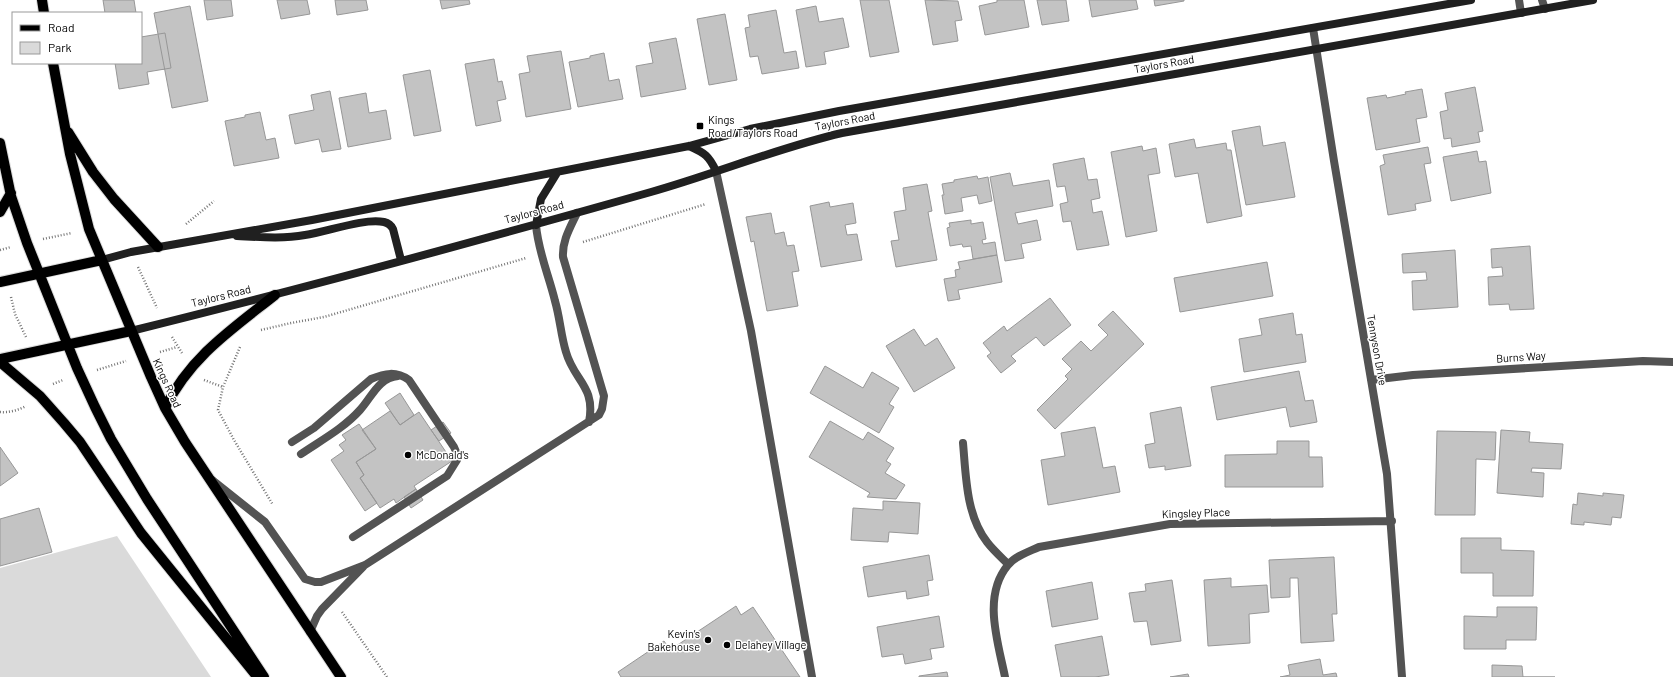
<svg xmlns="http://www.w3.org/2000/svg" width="1673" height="677" viewBox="0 0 1673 677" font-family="Barlow,sans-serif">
	<rect width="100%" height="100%" fill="#fff"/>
	<path fill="#dadada" d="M117 536 211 677H0V568Z"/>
	<path fill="#c3c3c3" stroke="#979797" d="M103 0H134L136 13H105Z
		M204 0H231L233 16 207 20Z
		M277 0H307L310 14 281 19Z
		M335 0H366L368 10 337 15Z
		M440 0H469L470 4 442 9Z
		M860 0H889L899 52 870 57Z
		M925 0 958 1 962 20 955 21 958 41 933 45Z
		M997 0H1024L1029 27 985 35 979 6 997 2Z
		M1037 0H1066L1069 21 1042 25Z
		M1089 0H1136L1138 9 1092 17Z
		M1154 0H1184V1L1155 6Z
		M190 6 208 101 172 108 154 13Z
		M816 6 819 22 843 18 849 47 824 52 826 64 806 67 796 10Z
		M776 10 784 53 796 51 799 68 762 74 758 56 750 57 745 28 750 27 748 15Z
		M725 14 737 80 709 85 697 19Z
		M165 33 171 68 147 72 149 84 119 89 115 63H141V37Z
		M676 38 686 89 641 97 636 66 653 63 649 43Z
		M561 51 571 109 526 117 519 74 530 72 527 56Z
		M604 53 609 81 619 79 623 99 578 107 569 62 590 58V56Z
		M494 59 498 82 502 81 506 99 497 101 501 121 476 126 465 64Z
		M430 70 441 131 414 136 403 75Z
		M1475 87 1483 131 1478 132 1480 142 1452 147 1451 138 1444 139 1440 112 1448 110 1445 93Z
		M1422 89 1427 117 1416 119 1420 142 1376 150 1367 98 1386 95 1387 98 1406 94 1405 92Z
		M330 91 341 149 322 152 319 139 295 144 289 115 314 110 311 95Z
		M366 93 369 113 386 110 391 139 348 147 339 98Z
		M260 112 266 140 275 138 279 158 234 166 225 121 245 117V115Z
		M1260 126 1263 146 1285 142 1295 197 1246 205 1232 131Z
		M1194 139 1196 148 1226 143 1227 150H1231L1242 216 1207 223 1198 173 1175 177 1169 144Z
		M1142 146 1143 151 1156 148 1160 173 1148 175 1157 231 1126 237 1111 152Z
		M1428 147 1431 163 1424 164 1431 201 1415 204 1416 210 1388 215 1380 166 1385 164 1383 155Z
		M1477 151 1479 162 1486 161 1491 193 1451 201 1443 157Z
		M1084 158 1088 180 1097 179 1100 198 1091 200 1093 213 1102 211 1109 245 1077 250 1071 221 1063 222 1060 204 1068 202 1065 186 1057 187 1053 164Z
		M1010 173 1013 186 1049 180 1053 206 1015 213 1018 224 1037 220 1041 240 1021 244 1024 258 1005 261 990 177Z
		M977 176 978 179 988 177 992 201 979 204 977 195 961 198 963 211 945 214 942 195H944L942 184 954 182V180Z
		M927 184 932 211 928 212 937 260 896 267 891 241 899 240 894 212 906 210 903 188Z
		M829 202 830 207 853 203 856 223 845 225 847 235 857 234 862 260 821 267 810 206Z
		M771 213 775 234 784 232 787 246 794 245 799 271 792 272 798 306 767 311 754 241 751 242 746 217Z
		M971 220V224L983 222 986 239 982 240 983 244 995 242 997 255 973 259 971 246 963 247 962 244 950 246 947 228 950 227 949 223Z
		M1530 246 1534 309 1510 310 1509 304 1489 305 1488 277 1503 276 1502 267 1492 268 1491 249Z
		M1455 250 1458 307 1413 310 1412 281 1427 280 1426 272 1403 273 1402 254Z
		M997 255 1002 282 958 290 960 299 948 301 944 279 956 277 955 270 960 269 958 262Z
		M1267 262 1273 296 1180 312 1174 278Z
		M1050 298 1071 325 1044 346 1036 337 1011 356 1016 361 1001 373 987 356 991 353 983 343 1004 326 1007 331Z
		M1113 311 1144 344 1055 429 1037 410 1068 379 1065 376 1072 369 1062 359 1081 341 1091 351 1108 335 1098 325Z
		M1293 313 1296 335 1302 334 1306 362 1244 372 1239 339 1262 335 1259 319Z
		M914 329 925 346 937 338 955 368 914 392 886 346Z
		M825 366 863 388 872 372 899 388 889 404 894 407 879 433 810 393Z
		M1299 371 1305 401 1313 400 1317 422 1290 427 1286 407 1217 420 1211 387Z
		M400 393 414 415 400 425 385 403Z
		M1181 407 1191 466 1165 470V466L1149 468 1145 445 1155 443 1150 413Z
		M390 411 400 425 419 412 452 461 414 486 416 489 396 503 394 499 380 508 360 478 364 475 356 462 376 449 362 430Z
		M830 421 863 440 868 432 894 448 886 461 891 464 885 473 905 485 896 499 867 497 870 493 809 457Z
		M443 422 451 433 439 441 431 430Z
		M359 424 376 449 356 462 364 475 360 478 377 503 365 511 331 460 344 451 339 445 346 440 342 435Z
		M1095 427 1103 468 1115 466 1120 492 1048 505 1041 460 1065 456 1061 433Z
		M1501 430 1530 432 1529 442 1563 444 1561 469 1532 468 1531 472 1544 473 1543 497 1497 493Z
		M1437 431 1496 432 1495 460 1476 459 1475 515H1435Z
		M1277 441H1309V457H1322L1323 487H1225V455L1277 454Z
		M0 447 18 473 0 486Z
		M416 489 423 500 411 508 404 497Z
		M1578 493 1603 496V493L1624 495 1621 518 1612 517 1611 525 1584 522V525L1571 524 1573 504 1577 505Z
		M883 501 920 503 918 534 889 532 888 542 851 540 853 508 883 510Z
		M39 508 52 552 0 566V519Z
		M1461 538H1501V550L1534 551 1533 596H1493V573H1461Z
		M929 555 933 580 927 581 929 595 907 599 906 591 868 597 863 567Z
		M1334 557 1337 614H1332L1334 641 1301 643 1298 578H1290V597L1271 598 1269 560Z
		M1231 578V587L1267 585 1269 612 1249 614 1250 643 1208 646 1204 580Z
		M1172 580 1181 641 1151 645 1147 621 1134 622 1129 593 1146 591 1145 584Z
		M1092 582 1098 619 1052 627 1046 591Z
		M736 606 741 615 753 607 800 677H621L618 672 664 641 670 650Z
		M1497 607H1537L1536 640H1506V649H1464V616L1497 617Z
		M939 616 944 647 930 649 932 659 905 664 903 654 882 657 877 627Z
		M1102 636 1109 675 1095 677H1061L1055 645Z
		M1320 659 1323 675 1336 673 1337 677H1280L1290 675 1288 665Z
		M1492 665 1522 666 1523 677H1555H1492Z
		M947 672 948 677H919V676Z
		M1188 674 1189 677H1170Z"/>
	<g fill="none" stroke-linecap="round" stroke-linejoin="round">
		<defs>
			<path id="primary" d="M42 0 44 13
				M53 63 70 154 89 229 151 377 165 408 185 442 341 677
				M68 132 93 172 114 199 158 247
				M0 143 11 196 27 243 77 368 95 407 111 439 147 499 264 677
				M0 212 11 193
				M0 282 102 260
				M0 359 131 331
				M0 362 40 396 64 423 80 442 141 533 255 674
				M165 408C190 357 232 329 275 295"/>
		</defs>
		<use href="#primary" stroke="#dbdbdb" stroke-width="12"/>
		<path stroke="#757575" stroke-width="2.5" stroke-dasharray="1 2" stroke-linecap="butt" d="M186 224 214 201
			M43 239 72 233
			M583 242 706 204
			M0 250 11 247
			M138 267 157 308
			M11 297 15 314 26 337
			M261 330 291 323 324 317 526 258
			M172 337 182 353
			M240 347 223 387 218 410 234 440 273 505
			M160 352 177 347
			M97 370 126 361
			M204 380 223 387
			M53 384 63 380
			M0 412C8 413 19 410 26 406
			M342 612 387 677"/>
		<path stroke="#535353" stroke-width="8" d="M716 171 751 331 812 677
			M536 225C538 251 549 276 555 301 560 318 561 336 566 352 574 381 596 386 589 422
			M292 442 314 428 371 379C385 373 396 371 409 380L454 447 457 454V460L447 476 353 537
			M301 454C320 441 344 428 360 410 372 397 378 378 398 376
			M212 480 265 522 305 579 315 582H321L365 565 599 415 602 409 604 396 563 257C562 241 570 228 577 213
			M310 632 317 616 322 609 363 567"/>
		<path stroke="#535353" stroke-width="8" d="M1519 0 1521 13
			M1542 0 1545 9
			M1313 28 1334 161 1387 474 1402 677
			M1371 380 1413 375 1643 361 1673 362
			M963 443C966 476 966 515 987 542 993 550 1001 557 1008 564
			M1005 677C998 642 982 596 1008 565 1015 556 1028 552 1039 547L1170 524 1392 521"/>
		<path stroke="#202020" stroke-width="8" d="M689 146C705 153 709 156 716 171
			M536 225 541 199 557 173
			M237 236C259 237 283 239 305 235 327 232 363 218 384 222 388 223 391 225 393 229L401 260
			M102 260 131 252 312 220 689 146 750 129 839 111 1471 0
			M131 331C305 288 478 241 651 192 715 174 777 148 842 133L1593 0"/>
		<use href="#primary" stroke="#000" stroke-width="10"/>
	</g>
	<g fill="#000" stroke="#fff" stroke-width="1.5">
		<rect x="696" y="122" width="8" height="8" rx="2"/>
		<circle cx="408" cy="455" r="4"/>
		<circle cx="708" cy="640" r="4"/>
		<circle cx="727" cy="645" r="4"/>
	</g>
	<g text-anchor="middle" stroke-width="3" stroke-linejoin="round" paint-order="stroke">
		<g font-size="11" fill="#000" stroke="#fff">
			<text transform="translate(1164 64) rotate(-10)" y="4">Taylors Road</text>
			<text transform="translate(845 121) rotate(-11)" y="4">Taylors Road</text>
			<text transform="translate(534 212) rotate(-15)" y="4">Taylors Road</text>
			<text transform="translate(221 296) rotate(-14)" y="4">Taylors Road</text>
			<text transform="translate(1377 350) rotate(80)" y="4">Tennyson Drive</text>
			<text transform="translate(1521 357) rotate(-4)" y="4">Burns Way</text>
			<text transform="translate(167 383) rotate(65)" y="4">Kings Road</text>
			<text transform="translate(1196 513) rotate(-2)" y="4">Kingsley Place</text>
		</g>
		<g font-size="11" fill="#000" stroke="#fff" text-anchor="start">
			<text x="708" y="124">Kings<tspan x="708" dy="13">Road/Taylors Road</tspan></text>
			<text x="416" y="459">McDonald's</text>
			<text x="700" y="638" text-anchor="end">Kevin’s<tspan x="700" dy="13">Bakehouse</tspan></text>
			<text x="735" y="649">Delahey Village</text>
		</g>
	</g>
	<rect x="12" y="12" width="130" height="52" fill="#ffffff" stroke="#999999"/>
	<rect x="20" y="25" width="20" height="6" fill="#000000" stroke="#999999"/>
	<text x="48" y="32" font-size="12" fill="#000000">Road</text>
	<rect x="20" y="42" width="20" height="12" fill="#dadada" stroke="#999999"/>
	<text x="48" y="52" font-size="12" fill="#000000">Park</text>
</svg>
